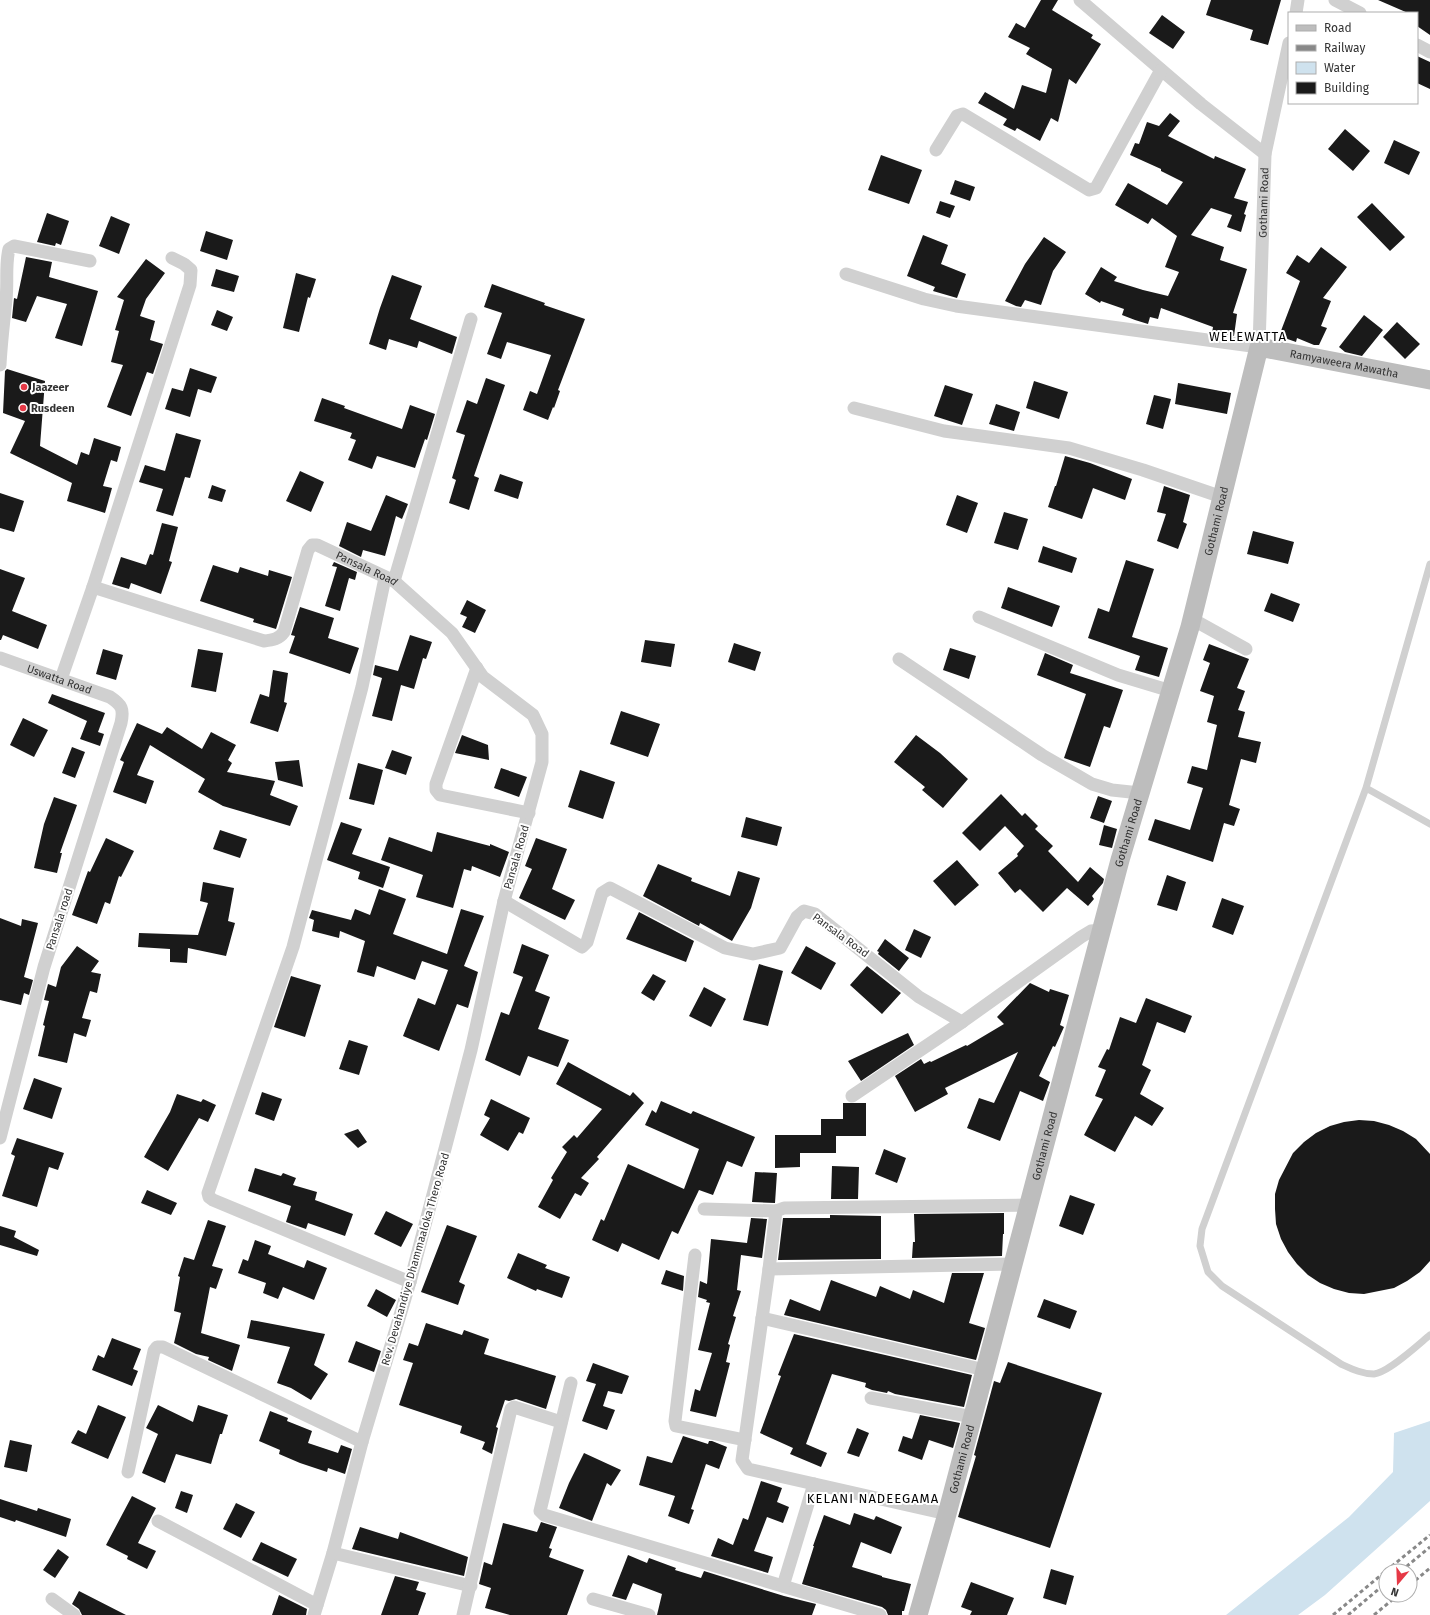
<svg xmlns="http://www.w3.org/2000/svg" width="1430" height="1615" viewBox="0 0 1430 1615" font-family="'Fira Sans',sans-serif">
	<rect width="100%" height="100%" fill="#fff"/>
	<path fill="#cfe2ee" d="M1430 1421V1501L1325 1595 1298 1615H1226L1349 1517 1393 1472 1394 1433Z"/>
	<path fill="#1a1a1a" d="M1041 0H1058L1052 10 1093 35 1091 38 1101 44 1076 84 1069 79 1058 122 1051 118 1040 141 1017 128 1015 131 1003 125 1007 119 978 103 985 92 1014 109 1022 85 1046 93 1052 69 1026 54 1030 48 1008 37 1016 23 1025 28Z
		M1211 0H1281L1268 45 1250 40 1253 30 1206 15Z
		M1378 0H1430V35L1417 26V13H1408Z
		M1162 15 1185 32 1173 49 1149 33Z
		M1417 56 1430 62V89L1417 83Z
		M1170 113 1180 121 1168 136 1214 159 1215 156 1246 169 1234 198 1248 202 1244 214 1246 215 1241 232 1227 227 1232 215 1211 208 1191 235 1224 247 1220 260 1247 269 1233 313 1237 314 1234 336 1212 333 1213 327 1161 308 1158 319 1150 317 1148 324 1135 320 1122 315 1124 309 1101 301 1100 303 1085 294 1101 267 1117 277 1114 281 1143 290 1168 296 1179 272 1165 267 1177 236 1152 218 1148 224 1115 205 1128 183 1167 205 1183 182 1161 171V169L1130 155 1135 143 1139 144 1147 122 1159 126Z
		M1345 129 1370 151 1353 171 1328 149Z
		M1394 140 1420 152 1409 175 1384 163Z
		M881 155 922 170 909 204 868 190Z
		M955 180 975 187 970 201 950 194Z
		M940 201 955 206 950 218 936 213Z
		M1372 203 1405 237 1390 251 1357 217Z
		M47 213 69 221 61 245 56 243 55 246 37 242Z
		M111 216 130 224 119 254 99 246Z
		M206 231 233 240 227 260 200 251Z
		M923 235 948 245 941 264 966 274 957 298 933 291 935 287 907 276Z
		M1044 237 1066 252 1053 271 1041 305 1025 300 1021 307 1016 306 1005 301 1025 264Z
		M1321 247 1347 267 1323 298 1331 301 1321 326 1327 328 1319 345H1314L1297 338 1296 342 1279 336 1300 281 1286 273 1297 255 1309 263Z
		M26 257 52 262 49 277 98 291 82 346 55 338 67 304 37 296 26 322 12 318 14 298 17 299Z
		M146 259 165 273 146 299 140 316 155 321 150 340 163 344 153 374 147 372 131 416 107 407 123 365 111 362 119 331 115 330 124 300 117 297Z
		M216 269 239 276 234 292 211 286Z
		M296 273 316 279 310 298 308 297 299 332 283 328Z
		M392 275 422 286 410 319 457 337 452 354 419 341 417 348 389 339 386 350 369 344 380 308Z
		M492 284 545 303 544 305 585 319 558 390 560 391 554 408 553 407 548 420 523 410 530 391 537 394 551 355 507 342 501 359 487 354 502 313 484 307Z
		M217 310 233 317 227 331 211 325Z
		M1364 315 1383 330 1362 356 1345 352 1339 347Z
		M1397 322 1420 344 1405 359 1383 337Z
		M190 368 217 377 211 393 198 389 190 417 165 409 172 388 183 391Z
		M7 369 45 381 40 446 77 465 81 452 89 455 94 438 121 447 117 462 111 460 103 486 112 488 105 513 67 501 72 483 10 453 25 421 3 413 5 371Z
		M486 378 505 385 474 476 479 478 469 510 449 503 456 480 452 478 465 435 456 432 467 400 477 404Z
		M1034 381 1068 392 1059 419 1026 408Z
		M1178 383 1231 393 1227 414 1175 404Z
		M945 385 973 394 962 425 934 416Z
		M1154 395 1171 399 1163 429 1146 424Z
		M322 398 345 406 344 408 402 429 410 405 435 414 427 440 425 439 415 468 377 456 372 469 348 460 356 440 350 438 352 433 314 421Z
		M996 404 1020 412 1014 431 989 424Z
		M176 433 201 440 190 478 185 477 173 516 156 511 163 489 139 482 145 465 165 471Z
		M1065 456 1090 463 1132 479 1125 500 1093 488 1082 519 1048 507 1055 486H1056Z
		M300 471 324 482 311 512 286 501Z
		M500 474 523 482 518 499 494 491Z
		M212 485 226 490 222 502 208 498Z
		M1164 486 1190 495 1183 522 1187 524 1178 549 1157 541 1166 514 1157 512Z
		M0 493 24 501 14 532 0 528Z
		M386 495 408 504 402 519 396 516 385 556 363 550 361 557 339 546 347 522 371 531Z
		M957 495 978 503 967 533 946 525Z
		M1004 512 1028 519 1018 550 994 543Z
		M162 523 178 527 169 561 172 562 161 594 131 583 129 589 112 584 121 557 146 565 150 554 153 555Z
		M1253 531 1294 542 1288 564 1247 554Z
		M1043 546 1077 558 1072 573 1038 562Z
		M1126 560 1154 569 1132 637 1168 648 1159 677 1135 670 1140 656 1088 638 1098 608 1109 612Z
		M334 562 357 572 355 580 349 578 340 611 325 606 337 567 332 566Z
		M213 565 238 573 240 567 268 576 269 570 292 577 276 629 253 622 254 619 200 601Z
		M0 569 25 578 12 611 47 625 38 649 3 635 1 640H0Z
		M1008 587 1060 606 1052 627 1001 608Z
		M1271 593 1300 604 1293 622 1264 611Z
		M467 600 486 610 475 633 462 627 467 617 460 614Z
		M300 607 334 618 328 638 359 648 350 674 289 653 295 636 291 635Z
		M410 635 432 642 426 659 423 658 414 689 401 685 392 721 372 716 382 678 373 675 375 665 398 671Z
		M645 640 675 644 671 667 641 662Z
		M734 643 761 652 755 671 728 662Z
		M1209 644 1249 659 1237 688 1245 691 1238 710 1245 712 1238 737 1261 742 1256 763 1241 759 1229 805 1240 809 1234 826 1224 823 1213 862 1148 840 1155 819 1190 830 1203 788 1187 783 1192 766 1207 770 1217 725 1207 722 1214 696 1200 691 1210 663 1203 660Z
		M950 648 976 656 969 679 943 670Z
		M103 649 123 655 116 680 96 674Z
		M198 649 223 653 216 692 191 687Z
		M1045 653 1073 665 1070 673 1123 690 1110 728 1104 726 1090 767 1064 758 1086 694 1037 675Z
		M273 670 288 673 284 702 287 703 278 732 250 723 260 694 269 697Z
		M52 694 105 713 98 732 104 734 100 746 80 739 87 721 48 703Z
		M621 711 660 724 648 757 610 744Z
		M23 718 48 730 34 757 10 745Z
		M137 723 162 734 167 727 202 749 211 732 236 745 228 760 232 763 227 772 275 781 270 795 298 806 290 826 223 806 198 792 205 779 150 745 137 775 154 781 146 804 113 792 124 762 120 760Z
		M462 735 488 745 489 760 455 753Z
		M916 735 940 753 968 779 943 808 922 790 925 787 894 762Z
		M72 747 85 752 75 778 62 773Z
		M392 750 412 757 406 775 385 768Z
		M299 760 303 787 278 780 275 762Z
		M358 763 383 770 374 805 349 799Z
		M501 768 527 777 519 797 494 788Z
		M580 770 615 782 603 819 568 807Z
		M1001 794 1022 816 1025 813 1038 826 1035 829 1053 846 1048 851 1078 882 1090 867 1104 879 1103 883 1092 896 1094 899 1088 906 1067 888 1043 912 1020 889 1015 893 998 873 1018 856 1017 854 1024 846 1005 826 980 851 962 833Z
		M1098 796 1112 801 1104 823 1090 818Z
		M54 797 77 805 60 853H62L57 873 34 868 44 824Z
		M746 817 782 827 777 846 741 837Z
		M341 822 362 829 352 854 390 867 383 888 358 879 360 872 327 860Z
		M1104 825 1117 829 1112 848 1099 845Z
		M220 830 247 839 240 858 213 849Z
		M437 832 490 846V844L509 852 500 877 472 866 471 871 464 869 453 908 416 897 423 875 381 860 389 837 432 852Z
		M106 838 134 851 121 877 119 876 110 904 105 902 97 924 72 915 88 871 90 872Z
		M536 838 567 849 552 889 575 900 565 920 519 898 532 869 525 866Z
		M957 860 979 885 955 906 933 881Z
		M658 864 692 878 691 881 730 896 738 871 760 878 751 908 732 941 700 923 699 926 643 896Z
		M1167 875 1186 882 1177 911 1157 905Z
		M203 882 234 888 228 921 235 923 226 956 188 948 187 963 170 962V949L138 947 139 933 198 935 208 903 200 901Z
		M379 889 406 899 393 934 447 954 461 909 484 916 464 966 478 972 468 1008 457 1004 439 1051 403 1036 418 998 435 1005 448 970 422 961 415 980 377 966 374 977 357 972 365 941 340 931 339 938 312 931 314 920 309 918 312 910 351 920 355 909 370 915Z
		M1222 898 1244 906 1233 935 1212 927Z
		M639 912 694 941 686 962 626 939Z
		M0 918 21 926 22 919 38 923 24 977 33 980 29 995 24 993 21 1005 0 1000Z
		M914 929 931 937 921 958 905 950Z
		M885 939 909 958 899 971 878 954 879 952 877 951Z
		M522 944 549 955 535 991 550 997 538 1029 569 1040 558 1067 528 1056 520 1076 485 1060 501 1012 509 1015 523 977 513 973Z
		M77 946 99 961 91 972 101 974 97 993 90 991 82 1018 91 1020 86 1037 74 1033 67 1063 38 1056 45 1026 43 1025 49 1001 44 1000 48 984 56 987 61 967Z
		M806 946 836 963 821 990 791 973Z
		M759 964 783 971 768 1026 743 1020Z
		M867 966 901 993 882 1014 850 985Z
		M653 974 666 981 654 1001 641 993Z
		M291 976 321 985 305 1037 274 1027Z
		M1030 983 1049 992 1050 989 1069 995 1060 1025 1064 1027 1055 1047 1053 1046 1039 1076 1050 1082 1043 1101 1020 1091 1000 1141 967 1128 979 1098 994 1103 1018 1052 945 1088 948 1094 915 1112 895 1076 921 1059 924 1064 930 1061 931 1062 966 1045 967 1046 1004 1024 997 1017Z
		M704 987 726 999 711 1027 689 1016Z
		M1146 998 1192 1016 1185 1033 1157 1022 1142 1065 1151 1070 1140 1094 1164 1108 1152 1126 1135 1116 1115 1152 1084 1135 1103 1099 1095 1096 1106 1070 1098 1067 1107 1049 1109 1050 1120 1017 1136 1023Z
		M908 1033 914 1045 861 1081 848 1061Z
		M349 1040 368 1046 359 1075 339 1069Z
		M568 1062 630 1096 633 1092 644 1103 597 1157 599 1159 581 1178 589 1183 581 1196 575 1193 560 1219 538 1207 553 1180 551 1178 567 1152 562 1147 574 1135 577 1138 602 1109 556 1084Z
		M34 1078 62 1088 52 1119 23 1109Z
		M262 1092 282 1099 274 1121 255 1114Z
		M177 1094 201 1102 203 1099 216 1105 208 1122 199 1118 168 1171 144 1157 170 1112Z
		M491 1099 530 1118 523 1134 519 1132 508 1151 480 1135 490 1118 484 1115Z
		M661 1101 691 1114 693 1111 755 1137 742 1167 727 1161 713 1195 699 1190 678 1234 672 1231 659 1260 622 1243 618 1252 592 1240 601 1219 604 1221 628 1164 684 1189 699 1149 645 1125 652 1110 656 1113Z
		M843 1103H866V1136H836V1153H800V1167L775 1168V1135H821V1119H843Z
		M1359 1120 1374 1121 1389 1125 1403 1131 1416 1139 1430 1154V1261L1420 1272 1407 1281 1394 1288 1364 1294 1349 1293 1334 1289 1320 1283 1308 1275 1297 1264 1288 1252 1281 1239 1276 1224 1275 1209V1194L1279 1180 1293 1153 1304 1142 1316 1133 1330 1126 1344 1122Z
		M358 1129 367 1142 358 1148 344 1134Z
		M17 1138 64 1153 58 1170 49 1167 37 1207 2 1196 15 1156 11 1154Z
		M884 1149 906 1158 897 1183 875 1174Z
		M832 1166 859 1167 858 1199H831Z
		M255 1168 281 1176 283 1173 296 1178 293 1185 317 1192 315 1200 353 1214 345 1236 308 1223 306 1229 286 1222 291 1206 248 1191Z
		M755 1172 777 1173 775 1203 752 1202Z
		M147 1190 177 1203 171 1215 141 1203Z
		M1070 1195 1095 1204 1083 1235 1059 1226Z
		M386 1211 413 1224 401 1247 374 1234Z
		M1004 1213V1234H1003L1002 1256 912 1258 913 1242H915L914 1214Z
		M830 1215 881 1216V1259L778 1260 783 1218H830Z
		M751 1218 767 1219 762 1258 741 1255 737 1290 741 1291 733 1316 736 1317 728 1344 730 1345 726 1362 730 1363 716 1417 690 1411 695 1389 700 1391 712 1353 698 1350 710 1303 706 1302 707 1300 698 1297 700 1281 707 1284 711 1239 747 1243Z
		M208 1220 226 1226 212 1266 223 1269 216 1289 210 1287 201 1333 240 1345 232 1371 208 1360 209 1357 196 1354 174 1343 181 1313 174 1311 180 1277 178 1276 184 1257 194 1260Z
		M447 1225 477 1236 459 1282 465 1285 458 1305 421 1292Z
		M0 1226 16 1231 14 1237 39 1250 37 1256 0 1245Z
		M255 1240 271 1246 268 1254 304 1268 307 1260 327 1268 314 1300 283 1287 278 1299 263 1293 266 1283 238 1273 243 1259 248 1261Z
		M518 1253 547 1265 545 1268 570 1277 562 1298 537 1289 536 1291 507 1278Z
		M666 1270 684 1276 683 1291 661 1284Z
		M952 1273H984L969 1323 985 1328 976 1360 784 1315 790 1299 820 1311 831 1280 876 1297 880 1286 910 1299 913 1290 944 1303Z
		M376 1289 396 1300 387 1317 367 1306Z
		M1044 1299 1077 1311 1070 1329 1037 1317Z
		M251 1320 325 1334 314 1365 328 1374 311 1400 291 1388 277 1383 290 1347 247 1338Z
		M426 1323 462 1335 464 1330 489 1339 484 1354 556 1376 546 1409 516 1399 509 1401 505 1400 496 1427 498 1428 492 1454 482 1449 485 1442 460 1433 462 1426 399 1405 413 1363 403 1360 409 1343 418 1346Z
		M794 1334 972 1375 964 1407 895 1394 888 1391 887 1393 872 1390 865 1387 866 1383 832 1374 806 1444 827 1453 821 1467 790 1454 793 1448 760 1433 781 1376 778 1375Z
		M112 1338 141 1349 133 1369 138 1371 132 1386 92 1370 98 1355 104 1358Z
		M356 1341 381 1351 374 1372 348 1362Z
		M1008 1362 1102 1393 1050 1548 958 1517 976 1456 974 1455 994 1381 1000 1383Z
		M593 1363 629 1376 622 1394 608 1391 603 1406 615 1410 607 1430 582 1421 596 1384 586 1381Z
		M98 1405 126 1417 108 1459 71 1443 78 1430 86 1434Z
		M158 1405 193 1422 198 1405 228 1415 222 1434H220L211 1464 176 1454 165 1483 142 1473 158 1434 146 1428Z
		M270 1411 288 1418 287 1421 312 1431 308 1443 338 1453 341 1445 352 1449 345 1474 328 1468 327 1472 300 1463 279 1454 280 1450 259 1441Z
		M920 1415 960 1423 953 1448 929 1440 922 1460 898 1451 903 1436 912 1439Z
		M857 1428 869 1433 859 1457 847 1453Z
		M683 1436 708 1444 709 1441H712L727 1447 719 1469 706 1464 691 1509 694 1510 689 1524 668 1516 675 1496 639 1485 647 1456 672 1463Z
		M10 1440 32 1445 27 1472 4 1467Z
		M584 1453 621 1470 611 1486 607 1483 592 1521 559 1508 569 1483Z
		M761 1481 782 1488 777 1502 789 1507 783 1523 767 1517 754 1551 773 1557 768 1573 711 1556 718 1538 733 1545 743 1518 748 1520Z
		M181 1491 193 1495 187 1513 175 1508Z
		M132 1496 156 1508 138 1543 156 1551 147 1569 127 1559 128 1556 106 1545Z
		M0 1499 37 1511 38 1508 71 1519 66 1537 16 1520 15 1522 0 1517Z
		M236 1503 255 1512 241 1538 223 1529Z
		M854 1513 874 1520 876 1516 902 1527 891 1554 861 1542 852 1567 882 1576V1577L911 1584 904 1611H902V1615H888L886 1610 882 1607 802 1584 814 1546H813L824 1515 850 1525Z
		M541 1522 557 1527 549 1548 552 1549 549 1557 584 1570 567 1615H510L485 1608 491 1588 479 1584 484 1562 492 1565 503 1523 537 1532Z
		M360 1527 398 1539 400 1532 468 1557 464 1576 352 1549Z
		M261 1542 297 1559 288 1577 252 1560Z
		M58 1549 69 1557 55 1578 43 1570Z
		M628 1555 647 1563 649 1558 676 1568 675 1570 701 1578 704 1571 784 1596 816 1604 812 1615H657L662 1594 633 1583 626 1600 612 1596Z
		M1051 1569 1074 1576 1066 1605 1043 1598Z
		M395 1576 419 1582 416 1590 426 1593 418 1615H381Z
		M971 1582 1014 1598 1007 1615H970L972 1611 961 1607Z
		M79 1591 126 1615H82L79 1609 72 1604Z
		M279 1595 307 1609 306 1615H272Z"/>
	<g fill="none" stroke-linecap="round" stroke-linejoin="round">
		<path stroke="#d0d0d0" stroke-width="7" d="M1430 564 1366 788 1202 1229 1200 1246 1208 1272 1222 1286 1341 1364C1352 1369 1362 1374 1374 1374 1388 1373 1419 1344 1430 1335
			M1366 788 1430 824"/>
		<g stroke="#d0d0d0" stroke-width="13">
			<path d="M1080 0 1201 104 1265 154"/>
			<path d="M1335 0 1360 13"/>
			<path d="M1296 13 1298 0"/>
			<path d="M1417 45 1430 52"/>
			<path d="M936 150 957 116 963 114 1089 190 1096 188 1161 70"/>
			<path id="s1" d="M846 274 924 299 956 306 1259 347 1265 154 1289 43"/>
			<path d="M0 365C1 343 4 321 6 299 8 283 5 265 9 249L14 246 90 261"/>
			<path d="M854 408 944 431 1069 448 1143 470 1222 497"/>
			<path d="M385 578 362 687 293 947 208 1193 209 1197 213 1200 410 1282"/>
			<path d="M394 581 471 319"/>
			<path id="s2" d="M93 587 264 641C273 640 279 639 284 632L308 550 312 545H317L394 581 452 633 483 677 533 715 542 734V762L504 901 471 1050 410 1282 362 1442 333 1553 314 1615"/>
			<path d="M979 617 1118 675 1171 691"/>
			<path d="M1192 619 1246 649"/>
			<path id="s3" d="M0 658 110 697C122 705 124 709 121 723L44 967 0 1138"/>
			<path d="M899 659 1042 755 1092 784 1112 790 1140 793"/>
			<path d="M477 668 436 784V790L440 795 529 813"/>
			<path d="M61 679 93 587 190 285 191 270 184 264 172 258"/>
			<path d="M504 901 582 947 587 942 602 893 610 888 725 948 753 954 780 948 797 917 804 911 815 914 919 997 962 1022 1081 937 1091 931 1101 930"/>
			<path d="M852 1096 962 1022"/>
			<path d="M704 1209 776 1211"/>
			<path d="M695 1255 675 1421 676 1426 745 1440"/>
			<path d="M769 1269 1013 1264"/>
			<path d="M762 1318 985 1370"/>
			<path d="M571 1383 540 1511 544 1515 880 1615"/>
			<path d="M871 1398 973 1417"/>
			<path d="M128 1472 154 1351 157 1347H163L362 1442"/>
			<path d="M947 1514 748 1469 742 1460 769 1269 776 1211 784 1208 1029 1205"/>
			<path d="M158 1521 317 1605"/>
			<path d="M333 1553 471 1586"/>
			<path d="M783 1586 814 1484"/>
			<path d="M52 1599 74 1615"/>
			<path d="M593 1599 649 1615"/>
			<path d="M463 1615 511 1409 514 1407 561 1422"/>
		</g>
		<path stroke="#bdbdbd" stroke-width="19" id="s4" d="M918 1615 947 1514 1120 860 1190 627 1259 347 1430 380"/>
		<path stroke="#888" stroke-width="3" stroke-dasharray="4 3" stroke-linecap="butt" d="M1386 1571 1430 1535
			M1401 1571 1430 1547
			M1410 1585 1430 1568
			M1333 1615 1386 1571
			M1348 1615 1386 1583
			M1374 1615 1398 1595"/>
	</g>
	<g fill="#e63946" stroke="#fff" stroke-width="1.5">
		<circle cx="24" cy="387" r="4"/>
		<circle cx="23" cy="408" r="4"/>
	</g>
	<g text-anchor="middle" stroke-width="4" stroke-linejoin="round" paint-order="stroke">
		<g font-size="11" fill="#333" stroke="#fff">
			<text dy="4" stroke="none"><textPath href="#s1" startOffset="565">Gothami Road</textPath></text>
			<text dy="4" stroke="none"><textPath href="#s4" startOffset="1400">Ramyaweera Mawatha</textPath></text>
			<text dy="4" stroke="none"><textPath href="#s4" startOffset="1134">Gothami Road</textPath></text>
			<text dy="4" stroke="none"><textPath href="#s2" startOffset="354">Pansala Road</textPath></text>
			<text dy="4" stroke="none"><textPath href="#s3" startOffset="63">Uswatta Road</textPath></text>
			<text dy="4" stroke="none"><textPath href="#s4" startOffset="810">Gothami Road</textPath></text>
			<text transform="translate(516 857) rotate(-74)" y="4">Pansala Road</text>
			<text transform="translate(59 919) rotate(-72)" y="4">Pansala road</text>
			<text transform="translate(841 935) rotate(36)" y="4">Pansala Road</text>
			<text dy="4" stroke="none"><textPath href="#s4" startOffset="486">Gothami Road</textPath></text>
			<text transform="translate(415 1259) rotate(-74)" y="4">Rev. Devahandiye Dhammaaloka Thero Road</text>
			<text dy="4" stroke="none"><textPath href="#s4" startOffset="162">Gothami Road</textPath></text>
		</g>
		<g font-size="11" font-weight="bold" fill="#333" stroke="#fff" text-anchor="start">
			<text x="32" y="391">Jaazeer</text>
			<text x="31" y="412">Rusdeen</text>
		</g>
		<g font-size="13" letter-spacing="1" fill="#000" stroke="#fff">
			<text x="1248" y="341">WELEWATTA</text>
			<text x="873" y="1503">KELANI NADEEGAMA</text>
		</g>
	</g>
	<rect x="1288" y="12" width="130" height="92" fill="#ffffff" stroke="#adadad"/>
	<rect x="1296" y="25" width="20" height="6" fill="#bdbdbd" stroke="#adadad"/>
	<text x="1324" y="32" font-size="12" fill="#333333">Road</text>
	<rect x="1296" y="45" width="20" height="6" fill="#888888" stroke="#adadad"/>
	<text x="1324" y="52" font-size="12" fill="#333333">Railway</text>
	<rect x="1296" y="62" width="20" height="12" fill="#cfe2ee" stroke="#adadad"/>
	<text x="1324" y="72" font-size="12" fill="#333333">Water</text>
	<rect x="1296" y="82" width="20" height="12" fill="#1a1a1a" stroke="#adadad"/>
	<text x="1324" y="92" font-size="12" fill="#333333">Building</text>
	<g transform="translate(1398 1583) rotate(199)"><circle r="19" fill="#ffffff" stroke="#adadad"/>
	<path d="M0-3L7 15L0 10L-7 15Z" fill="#e63946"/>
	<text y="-6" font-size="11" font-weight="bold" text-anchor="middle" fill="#333333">N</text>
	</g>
</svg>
